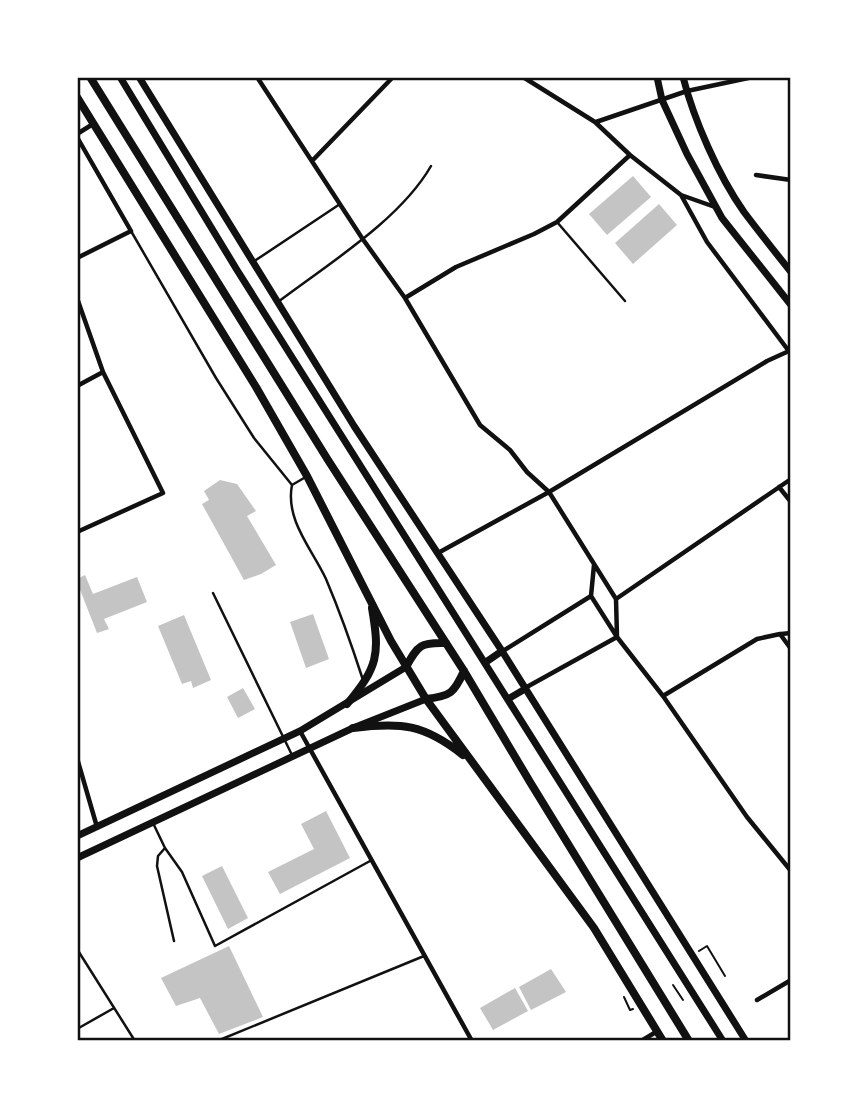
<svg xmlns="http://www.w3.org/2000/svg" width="868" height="1118" viewBox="0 0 868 1118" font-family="Merriweather,serif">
	<rect width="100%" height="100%" fill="#fff"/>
	<path fill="#c4c4c4" d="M633 176 651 197 607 235 589 214Z
		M659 204 677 225 633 264 615 243Z
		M220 480 237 484 256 511 247 516 276 565 261 574 244 580 202 504 209 500 204 491Z
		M85 575 93 594 137 577 147 602 104 619 109 629 97 633 77 582V579Z
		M313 614 329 659 306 668 290 622Z
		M184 615 211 680 193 688 191 681 182 684 158 626Z
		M243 688 255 709 238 718 227 697Z
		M326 811 350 858 280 894 268 872 314 849 301 824Z
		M222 866 248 918 228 929 202 876Z
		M229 946 263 1017 219 1034 200 998 176 1006 161 978Z
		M551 969 566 992 531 1010 519 987Z
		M515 988 528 1011 493 1030 480 1008Z"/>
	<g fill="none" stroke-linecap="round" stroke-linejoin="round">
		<path stroke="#111" stroke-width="2" d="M699 951 707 946 725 976
			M673 985 683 1000
			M624 997 630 1010 633 1009"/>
		<path stroke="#111" stroke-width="2.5" d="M557 222 625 301
			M131 231 216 378 254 438 292 485
			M253 262 340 204
			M278 302C328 264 400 220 431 166
			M304 478 292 485C285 520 312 549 326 579 340 612 352 646 363 680
			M213 593 292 755
			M153 823 165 848 182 872 215 946 370 861
			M165 848 158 856 157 866 174 941
			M77 949 135 1041
			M77 1029 114 1008
			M217 1041 424 956"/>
		<path stroke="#111" stroke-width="4.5" d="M257 77 362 238 405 298 480 425 510 450 527 472 549 492 616 599 617 637 525 688
			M523 77 595 122 630 155 681 195 715 207
			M596 122 687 91 753 77
			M77 134 93 124
			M77 137 131 231 77 258
			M312 161 393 77
			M756 175 791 180
			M681 195 707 242 791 354
			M77 298 103 372 163 493 77 532
			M405 298 456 267 534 234 557 222 630 155
			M77 386 103 372
			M779 487 791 502
			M438 553 549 492 767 361 789 351
			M594 565 591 596 617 637 663 696 747 817 791 871
			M616 599 791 479
			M781 634 791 633
			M503 651 591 596
			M663 696 757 639 780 634 791 649
			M300 731 472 1041
			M77 758 97 827
			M757 1000 791 980
			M641 1041 656 1032"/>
		<path stroke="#111" stroke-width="7" d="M120 77 237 270 723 1041
			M139 77 354 426 502 651 746 1041
			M657 77 662 100 687 154 722 218 791 305
			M683 77C694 120 718 175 744 212 759 232 775 252 791 272
			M486 662 502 651
			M508 699 525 689
			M77 836 300 731 406 667
			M77 858 353 728 426 699"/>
		<path stroke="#111" stroke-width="8" d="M90 77 328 460 464 671 530 782 689 1041
			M77 97 256 387 307 476 391 641 426 699 594 928 663 1041
			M406 667C418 645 421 642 446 643
			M426 699C451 696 454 693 464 671
			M347 704C378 667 380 655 372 608
			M353 728C401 722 424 724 463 755"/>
	</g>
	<rect width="868" height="1118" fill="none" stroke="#ffffff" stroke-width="158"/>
	<rect x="79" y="79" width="710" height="960" fill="none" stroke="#111" stroke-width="2.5"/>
</svg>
